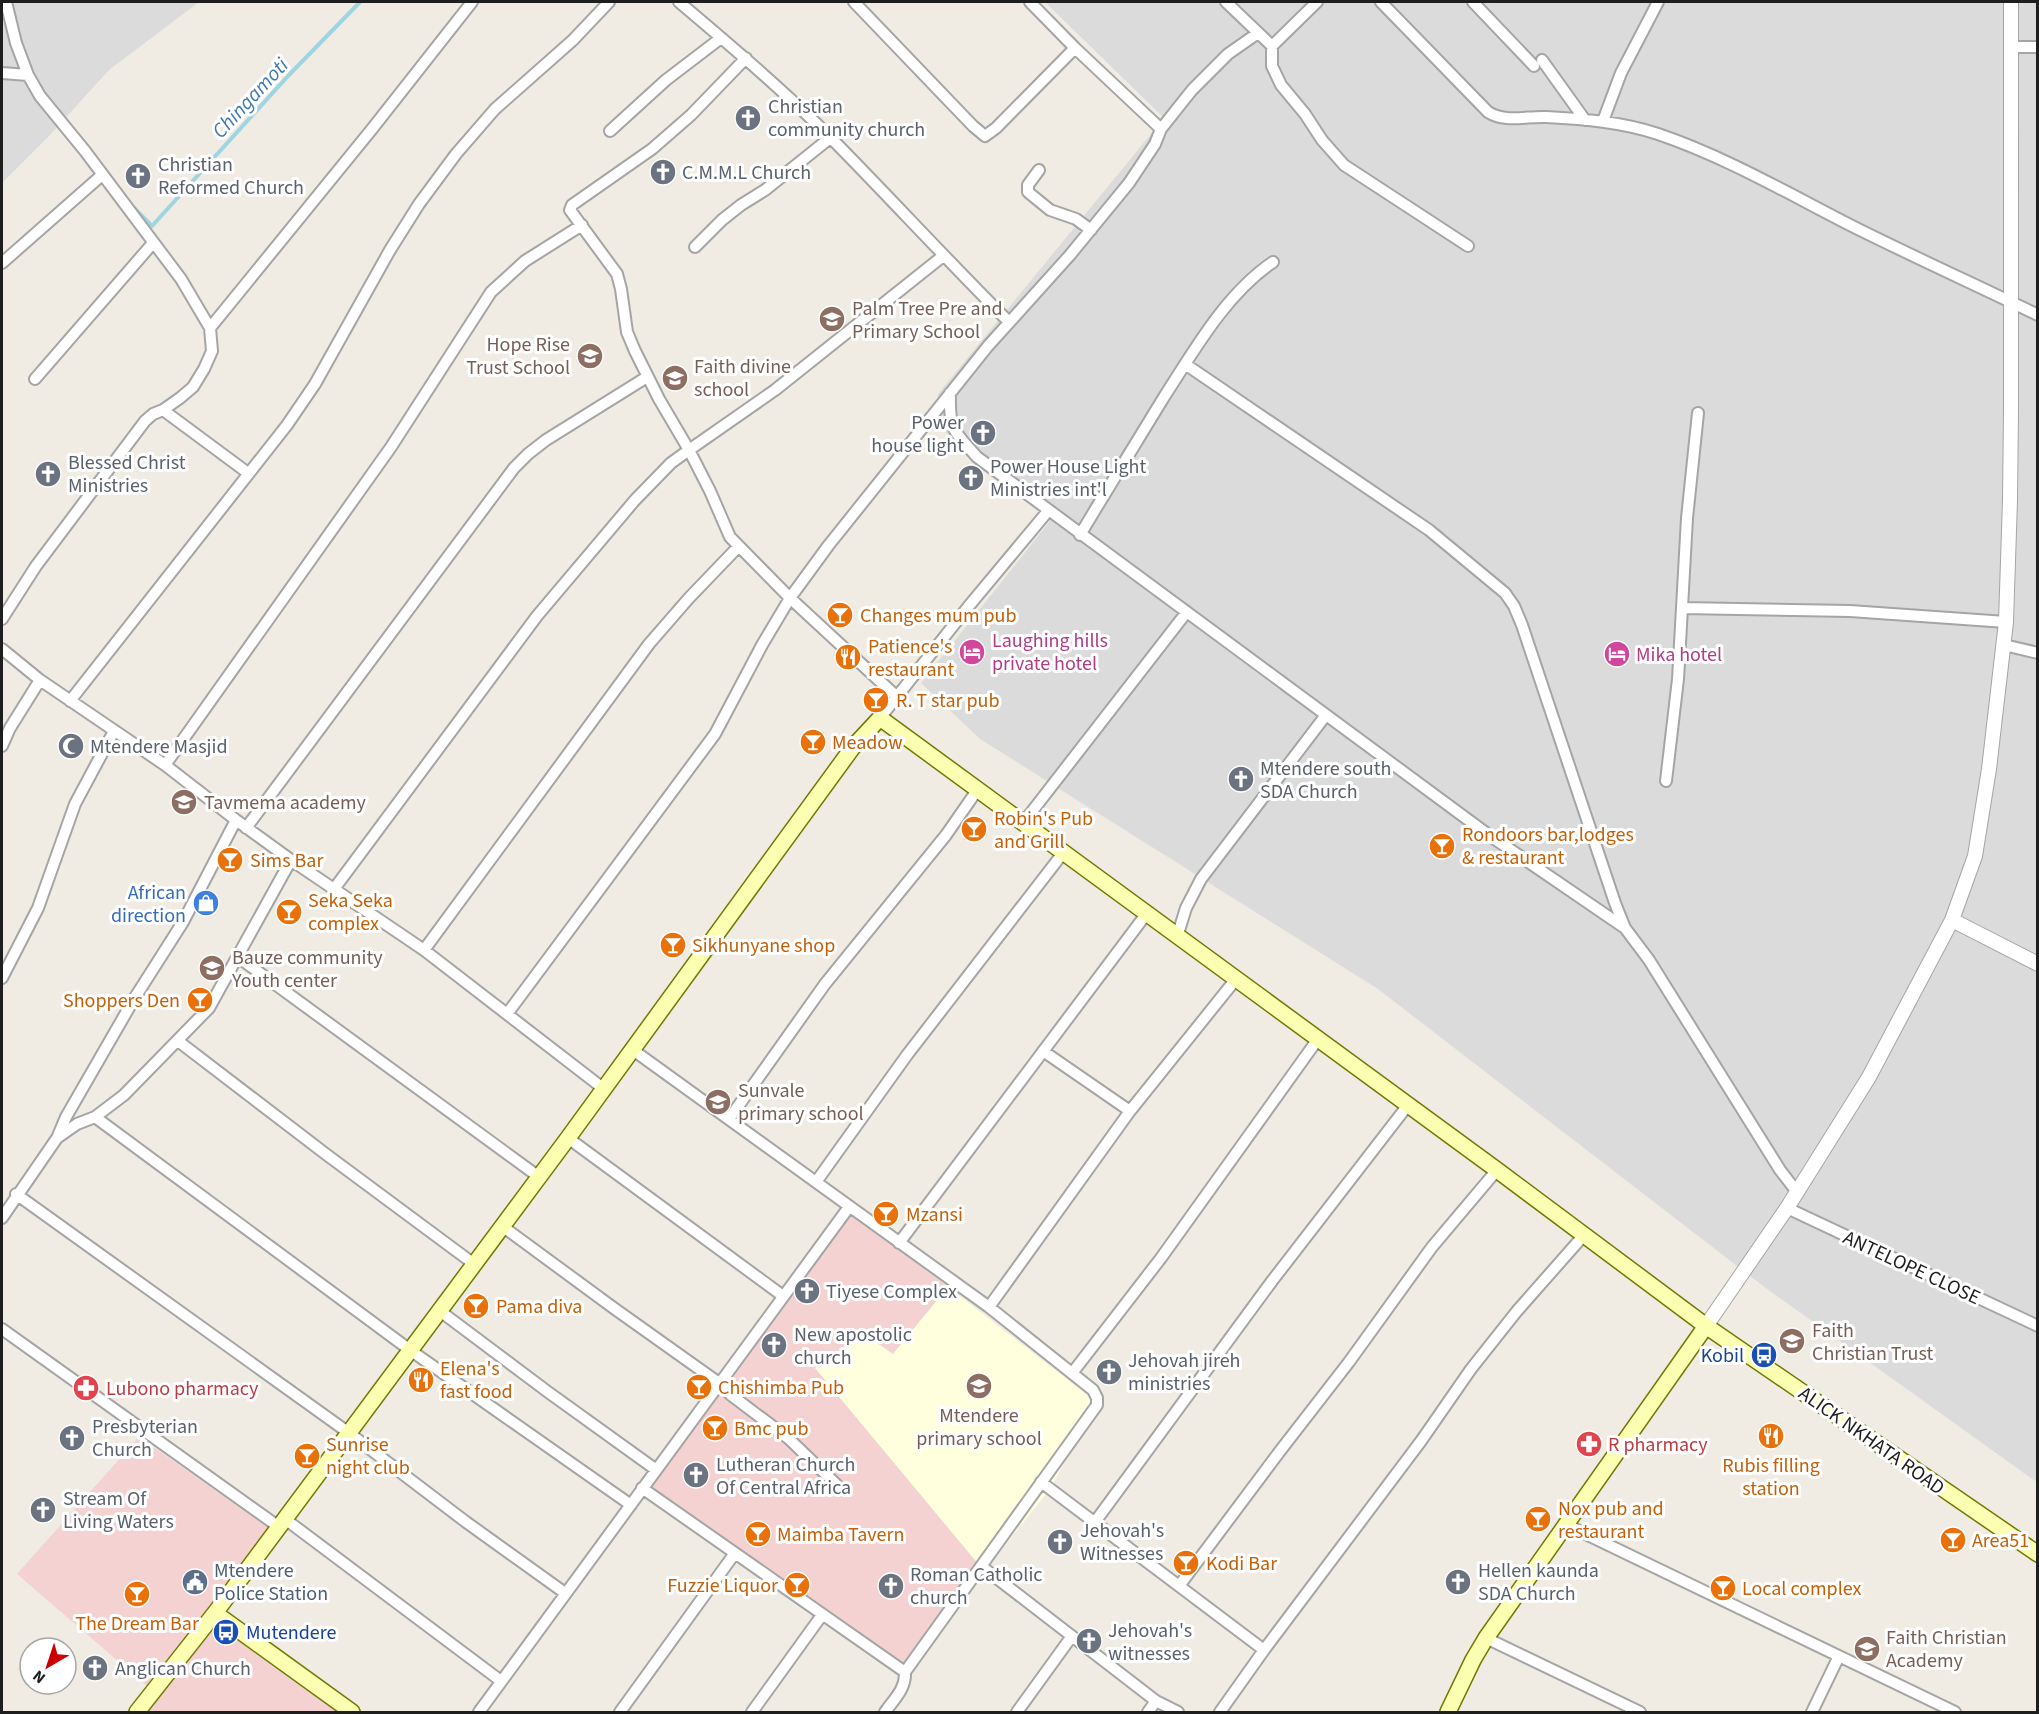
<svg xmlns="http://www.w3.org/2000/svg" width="2039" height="1714" viewBox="0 0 2039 1714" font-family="'Source Sans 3',sans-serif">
	<rect width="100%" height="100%" fill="#f0ece3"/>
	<path fill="#dcdbdb" d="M2 2H199L109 70 50 135 2 183Z
		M1045 2H2037V1478L2035 1481 1763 1286 1378 989 980 739 921 683 1050 521 936 424 938 394 1164 118Z"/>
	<path fill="#f3d2d1" d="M851 1212 948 1287 893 1354 984 1571 900 1675 643 1496Z
		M139 1437 277 1534 217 1617 347 1712H140L155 1693 17 1574Z"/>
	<path fill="#ffd" d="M948 1287 1095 1401 1051 1488 984 1571 815 1368 864 1334 893 1354Z"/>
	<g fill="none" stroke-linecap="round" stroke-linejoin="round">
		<path stroke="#9fd4e2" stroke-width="4" d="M134 208 152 226 288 76 360 2"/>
		<defs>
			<path id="minor" d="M679 2C731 46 783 90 831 138 891 199 948 261 1008 321
				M854 2 973 126 985 136 996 128 1075 48
				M1030 2 1075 48 1161 129
				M1226 2 1272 46
				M1317 2 1272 46V66L1281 85 1305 114 1322 140 1344 165 1468 246
				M1381 2 1488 112C1505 123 1526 116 1546 117 1584 119 1622 122 1658 134 1726 157 1789 194 1852 226 1914 257 1976 285 2038 315
				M1473 2 1534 66
				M2010 47H2038
				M746 58 691 115 652 149 572 205 570 210 617 274 621 289 627 332 635 351 659 399 689 450 710 491 730 537 790 598 897 697
				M1542 60 1585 120
				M2 73 28 75
				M1603 121 1621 73 1658 2
				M610 131 666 80 721 38
				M1039 170 1028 185V192L1050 210 1076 219 1091 230
				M695 247 722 220 741 205 765 190 830 138
				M2 263 102 175
				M210 328 372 129 472 2
				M1185 364 1429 530 1505 593 1514 606 1522 625 1615 903 1625 928
				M35 379 153 243
				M950 393C949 430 953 430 977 457L1486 833 1625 928 1649 960 1780 1170 1797 1192
				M163 410 248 473
				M1080 535C1108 488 1136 443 1164 397 1195 349 1226 294 1273 262
				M1682 608 1850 611 2006 622
				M2 619 36 566 145 421 153 414 163 410 180 398 193 387 204 369 212 351 210 328 181 279 85 151 40 96 28 75 16 43 6 2
				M2004 645 2038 653
				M2 649 40 680 165 765 236 820 291 860 424 950 604 1089
				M70 701 287 425 315 384 390 250 419 204 456 154 495 109 573 40 609 2
				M880 718 968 607 1048 511
				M2 746 10 728 40 680
				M165 765 391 447 491 292 525 261 582 225
				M1666 781 1678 679 1687 518 1698 413
				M1023 823 1186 613
				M246 828 514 468 528 454 546 440 647 377
				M334 889 537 616 635 500 671 463 689 450 775 390 943 256
				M1177 937 1186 908 1201 879 1326 715
				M424 950 649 644 689 598 738 547
				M238 957 539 1177
				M2 978 38 908 75 804 114 731
				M507 1014 715 734 762 645 790 598 828 546 988 346 1070 255 1129 183 1155 144 1161 129 1192 90 1228 54 1258 33
				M178 1041 327 1155 474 1264
				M633 1050 989 1307 1093 1390 1097 1398V1405L905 1672 642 1488
				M1043 1051 1130 1111
				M95 1117 410 1350 631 1505
				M729 1119 825 984 946 835 978 789
				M58 1136 66 1117 134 999 183 922 236 820
				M568 1138 783 1296
				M816 1182 907 1055 1063 853
				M16 1194 349 1433 466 1522 565 1593
				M1787 1208 2038 1326
				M2 1218 57 1138 77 1124 95 1117 124 1095 209 1008 291 860
				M502 1226 615 1309 719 1383 731 1395 788 1438 837 1485
				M899 1243 1147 913
				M989 1307 1130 1111 1236 979
				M440 1311 548 1392 655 1469
				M2 1329 279 1527
				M1073 1372 1161 1258 1318 1039
				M1041 1482 1264 1650
				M285 1519 501 1681
				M1095 1522 1272 1281 1408 1105
				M1567 1525 1955 1712
				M981 1566 1156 1701 1178 1712
				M1179 1586 1280 1451 1349 1362 1432 1247 1497 1170
				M1486 1638 1640 1712
				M479 1712 849 1207
				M620 1712 735 1553
				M752 1712 822 1615
				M885 1712C894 1699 906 1689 905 1672
				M1017 1712 1072 1636
				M1148 1712 1156 1701
				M1220 1712 1264 1650 1421 1441 1471 1369 1517 1311 1584 1235
				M1812 1712 1839 1656"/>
			<path id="tertiary" d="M1952 920 2038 964
				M1706 1326 1787 1208 1869 1077 1952 920 1975 856 1989 769 2006 622 2010 500 2011 410V2"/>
			<path id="secondary" d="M215 1613 352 1712
				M137 1712 215 1613 568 1138 853 747 880 718 1497 1170 1706 1326 2038 1554
				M1448 1712 1473 1660 1486 1638 1706 1326"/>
		</defs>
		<use href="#minor" stroke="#a5a5a5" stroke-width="14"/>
		<use href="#tertiary" stroke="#a5a5a5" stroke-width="16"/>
		<use href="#secondary" stroke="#6f7a00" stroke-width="18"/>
		<use href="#minor" stroke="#fff" stroke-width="10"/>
		<use href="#tertiary" stroke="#fff" stroke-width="14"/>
		<use href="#secondary" stroke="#fcffb2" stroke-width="15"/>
	</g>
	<defs>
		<symbol id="church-disc" viewBox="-11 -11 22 22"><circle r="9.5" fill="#6b7280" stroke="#fff"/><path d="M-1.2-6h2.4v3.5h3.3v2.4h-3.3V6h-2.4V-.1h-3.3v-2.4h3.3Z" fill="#fff"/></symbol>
		<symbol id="school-disc" viewBox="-11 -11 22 22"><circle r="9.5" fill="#8d6e63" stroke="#fff"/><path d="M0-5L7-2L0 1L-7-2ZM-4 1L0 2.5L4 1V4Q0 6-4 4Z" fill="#fff"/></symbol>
		<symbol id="bar-disc" viewBox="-11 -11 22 22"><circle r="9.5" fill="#e8710a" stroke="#fff"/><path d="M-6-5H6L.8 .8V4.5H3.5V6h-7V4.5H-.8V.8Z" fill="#fff"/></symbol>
		<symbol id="hotel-disc" viewBox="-11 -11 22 22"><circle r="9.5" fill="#d1479c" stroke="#fff"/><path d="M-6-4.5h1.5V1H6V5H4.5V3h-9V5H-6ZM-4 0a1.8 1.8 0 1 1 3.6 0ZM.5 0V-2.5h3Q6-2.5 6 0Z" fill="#fff"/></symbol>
		<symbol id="restaurant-disc" viewBox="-11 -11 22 22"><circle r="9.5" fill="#e8710a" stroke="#fff"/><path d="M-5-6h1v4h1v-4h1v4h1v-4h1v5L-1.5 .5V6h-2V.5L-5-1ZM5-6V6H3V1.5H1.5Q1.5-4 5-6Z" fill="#fff"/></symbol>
		<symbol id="mosque-disc" viewBox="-11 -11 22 22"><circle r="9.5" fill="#6b7280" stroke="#fff"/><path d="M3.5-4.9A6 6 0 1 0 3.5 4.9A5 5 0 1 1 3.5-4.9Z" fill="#fff"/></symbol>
		<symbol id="shop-disc" viewBox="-11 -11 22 22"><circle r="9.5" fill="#3f7fe0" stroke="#fff"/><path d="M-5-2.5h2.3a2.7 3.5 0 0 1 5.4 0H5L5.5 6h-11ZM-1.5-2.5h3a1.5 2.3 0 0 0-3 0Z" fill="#fff"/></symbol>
		<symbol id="bus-disc" viewBox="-11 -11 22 22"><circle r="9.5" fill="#1a4fb4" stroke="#fff"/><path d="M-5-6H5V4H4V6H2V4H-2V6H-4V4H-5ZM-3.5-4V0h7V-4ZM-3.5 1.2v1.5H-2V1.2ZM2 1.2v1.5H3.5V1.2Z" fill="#fff"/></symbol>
		<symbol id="pharmacy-disc" viewBox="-11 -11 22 22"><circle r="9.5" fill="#e0444e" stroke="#fff"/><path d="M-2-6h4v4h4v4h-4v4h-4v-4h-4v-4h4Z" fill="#fff"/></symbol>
		<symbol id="civic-disc" viewBox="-11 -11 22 22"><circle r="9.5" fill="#5c6f8a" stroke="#fff"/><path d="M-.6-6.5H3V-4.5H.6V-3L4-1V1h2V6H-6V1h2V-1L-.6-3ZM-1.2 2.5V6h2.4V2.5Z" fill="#fff"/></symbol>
	</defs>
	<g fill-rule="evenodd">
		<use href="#church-disc" x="733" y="103" width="30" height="30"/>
		<use href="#church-disc" x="648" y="157" width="30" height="30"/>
		<use href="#church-disc" x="123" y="161" width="30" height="30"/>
		<use href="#school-disc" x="817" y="304" width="30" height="30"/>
		<use href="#school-disc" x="575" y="341" width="30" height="30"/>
		<use href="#school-disc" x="660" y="363" width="30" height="30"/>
		<use href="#church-disc" x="968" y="418" width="30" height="30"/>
		<use href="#church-disc" x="33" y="459" width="30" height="30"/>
		<use href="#church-disc" x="956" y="463" width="30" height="30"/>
		<use href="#bar-disc" x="825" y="600" width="30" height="30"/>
		<use href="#hotel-disc" x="957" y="637" width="30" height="30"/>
		<use href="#hotel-disc" x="1602" y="639" width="30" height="30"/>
		<use href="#restaurant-disc" x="833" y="642" width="30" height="30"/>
		<use href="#bar-disc" x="861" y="685" width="30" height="30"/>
		<use href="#bar-disc" x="798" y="727" width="30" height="30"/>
		<use href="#mosque-disc" x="56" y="731" width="30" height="30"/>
		<use href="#church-disc" x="1226" y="764" width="30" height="30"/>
		<use href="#school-disc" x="169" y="787" width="30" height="30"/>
		<use href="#bar-disc" x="959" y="814" width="30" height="30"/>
		<use href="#bar-disc" x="1427" y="831" width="30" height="30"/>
		<use href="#bar-disc" x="215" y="845" width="30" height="30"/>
		<use href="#shop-disc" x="191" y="888" width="30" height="30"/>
		<use href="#bar-disc" x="274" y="897" width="30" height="30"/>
		<use href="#bar-disc" x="658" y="930" width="30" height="30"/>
		<use href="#school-disc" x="197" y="953" width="30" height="30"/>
		<use href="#bar-disc" x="185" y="985" width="30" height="30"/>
		<use href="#school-disc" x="703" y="1087" width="30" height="30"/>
		<use href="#bar-disc" x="871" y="1199" width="30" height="30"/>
		<use href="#church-disc" x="792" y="1276" width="30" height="30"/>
		<use href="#bar-disc" x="461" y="1291" width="30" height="30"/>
		<use href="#school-disc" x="1777" y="1326" width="30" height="30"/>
		<use href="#church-disc" x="759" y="1330" width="30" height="30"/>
		<use href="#bus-disc" x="1749" y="1340" width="30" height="30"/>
		<use href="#church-disc" x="1094" y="1357" width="30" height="30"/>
		<use href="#restaurant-disc" x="406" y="1365" width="30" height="30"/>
		<use href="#school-disc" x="964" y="1371" width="30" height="30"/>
		<use href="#bar-disc" x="684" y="1372" width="30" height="30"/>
		<use href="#pharmacy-disc" x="71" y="1373" width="30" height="30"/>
		<use href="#bar-disc" x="700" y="1413" width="30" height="30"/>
		<use href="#restaurant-disc" x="1756" y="1421" width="30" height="30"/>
		<use href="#church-disc" x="57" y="1423" width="30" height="30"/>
		<use href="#pharmacy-disc" x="1574" y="1429" width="30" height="30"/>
		<use href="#bar-disc" x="292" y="1441" width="30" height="30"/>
		<use href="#church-disc" x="681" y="1460" width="30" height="30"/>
		<use href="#church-disc" x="28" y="1495" width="30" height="30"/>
		<use href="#bar-disc" x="1523" y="1504" width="30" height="30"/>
		<use href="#bar-disc" x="743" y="1519" width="30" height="30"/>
		<use href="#bar-disc" x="1938" y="1525" width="30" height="30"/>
		<use href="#church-disc" x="1045" y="1527" width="30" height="30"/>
		<use href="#bar-disc" x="1171" y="1548" width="30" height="30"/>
		<use href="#civic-disc" x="180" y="1567" width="30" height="30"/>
		<use href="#church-disc" x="1443" y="1567" width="30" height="30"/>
		<use href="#bar-disc" x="782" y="1570" width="30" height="30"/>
		<use href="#church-disc" x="876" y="1571" width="30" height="30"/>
		<use href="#bar-disc" x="1708" y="1573" width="30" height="30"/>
		<use href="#bar-disc" x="122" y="1579" width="30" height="30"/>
		<use href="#bus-disc" x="211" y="1617" width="30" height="30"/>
		<use href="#church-disc" x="1074" y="1626" width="30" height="30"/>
		<use href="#school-disc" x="1852" y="1634" width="30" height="30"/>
		<use href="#church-disc" x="80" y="1653" width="30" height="30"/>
	</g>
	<g text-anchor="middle" stroke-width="6" stroke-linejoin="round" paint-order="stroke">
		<g font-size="20" fill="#5b616d" stroke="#fff" text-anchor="start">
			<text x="768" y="113">Christian<tspan x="768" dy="23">community church</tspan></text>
			<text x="158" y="171">Christian<tspan x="158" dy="23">Reformed Church</tspan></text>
			<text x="682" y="179">C.M.M.L Church</text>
			<text x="964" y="429" text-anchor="end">Power<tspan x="964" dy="23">house light</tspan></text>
			<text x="68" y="469">Blessed Christ<tspan x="68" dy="23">Ministries</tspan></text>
			<text x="990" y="473">Power House Light<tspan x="990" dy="23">Ministries int'l</tspan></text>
			<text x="90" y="753">Mtendere Masjid</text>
			<text x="1260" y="775">Mtendere south<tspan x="1260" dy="23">SDA Church</tspan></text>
			<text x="826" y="1298">Tiyese Complex</text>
			<text x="794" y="1341">New apostolic<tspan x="794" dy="23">church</tspan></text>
			<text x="1128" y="1367">Jehovah jireh<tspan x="1128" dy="23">ministries</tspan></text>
			<text x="92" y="1433">Presbyterian<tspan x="92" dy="23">Church</tspan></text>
			<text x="716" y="1471">Lutheran Church<tspan x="716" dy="23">Of Central Africa</tspan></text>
			<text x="63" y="1505">Stream Of<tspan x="63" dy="23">Living Waters</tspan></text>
			<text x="1080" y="1537">Jehovah's<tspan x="1080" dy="23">Witnesses</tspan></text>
			<text x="1478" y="1577">Hellen kaunda<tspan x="1478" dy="23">SDA Church</tspan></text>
			<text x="910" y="1581">Roman Catholic<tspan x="910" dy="23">church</tspan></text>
			<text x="1108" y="1637">Jehovah's<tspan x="1108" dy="23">witnesses</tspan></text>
			<text x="115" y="1675">Anglican Church</text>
		</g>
		<g font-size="20" fill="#785e54" stroke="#fff" text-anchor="start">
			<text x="852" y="315">Palm Tree Pre and<tspan x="852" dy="23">Primary School</tspan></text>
			<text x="570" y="351" text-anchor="end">Hope Rise<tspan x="570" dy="23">Trust School</tspan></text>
			<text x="694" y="373">Faith divine<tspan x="694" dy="23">school</tspan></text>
			<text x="204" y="809">Tavmema academy</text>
			<text x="232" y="964">Bauze community<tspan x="232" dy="23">Youth center</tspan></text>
			<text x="738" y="1097">Sunvale<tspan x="738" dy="23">primary school</tspan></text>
			<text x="1812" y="1337">Faith<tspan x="1812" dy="23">Christian Trust</tspan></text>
			<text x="979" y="1422" text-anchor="middle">Mtendere<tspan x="979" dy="23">primary school</tspan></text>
			<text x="1886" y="1644">Faith Christian<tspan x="1886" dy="23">Academy</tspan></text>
		</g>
		<g font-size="20" fill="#c56008" stroke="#fff" text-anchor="start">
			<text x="860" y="622">Changes mum pub</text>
			<text x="868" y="653">Patience's<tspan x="868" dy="23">restaurant</tspan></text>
			<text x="896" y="707">R. T star pub</text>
			<text x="832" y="749">Meadow</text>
			<text x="994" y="825">Robin's Pub<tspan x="994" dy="23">and Grill</tspan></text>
			<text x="1462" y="841">Rondoors bar,lodges<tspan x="1462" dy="23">&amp; restaurant</tspan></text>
			<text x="250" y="867">Sims Bar</text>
			<text x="308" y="907">Seka Seka<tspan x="308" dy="23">complex</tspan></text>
			<text x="692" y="952">Sikhunyane shop</text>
			<text x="180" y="1007" text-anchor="end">Shoppers Den</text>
			<text x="906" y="1221">Mzansi</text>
			<text x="496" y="1313">Pama diva</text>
			<text x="440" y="1375">Elena's<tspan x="440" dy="23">fast food</tspan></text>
			<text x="718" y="1394">Chishimba Pub</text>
			<text x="734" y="1435">Bmc pub</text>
			<text x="326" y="1451">Sunrise<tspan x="326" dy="23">night club</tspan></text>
			<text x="1771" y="1472" text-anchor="middle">Rubis filling<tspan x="1771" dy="23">station</tspan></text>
			<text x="1558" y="1515">Nox pub and<tspan x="1558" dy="23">restaurant</tspan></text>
			<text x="777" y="1541">Maimba Tavern</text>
			<text x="1972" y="1547">Area51</text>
			<text x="1206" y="1570">Kodi Bar</text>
			<text x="778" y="1592" text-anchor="end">Fuzzie Liquor</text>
			<text x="1742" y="1595">Local complex</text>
			<text x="137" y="1630" text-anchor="middle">The Dream Bar</text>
		</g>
		<g font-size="20" fill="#b23c85" stroke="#fff" text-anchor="start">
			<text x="992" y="647">Laughing hills<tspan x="992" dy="23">private hotel</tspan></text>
			<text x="1636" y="661">Mika hotel</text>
		</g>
		<g font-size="20" fill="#366cbe" stroke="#fff" text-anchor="end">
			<text x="186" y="899">African<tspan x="186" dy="23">direction</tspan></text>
		</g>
		<g font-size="20" fill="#1e1e1e" stroke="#fff">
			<text transform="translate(1912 1267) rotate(25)" y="7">ANTELOPE CLOSE</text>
			<text transform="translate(1872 1440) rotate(35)" y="7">ALICK NKHATA ROAD</text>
		</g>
		<g font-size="20" fill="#164399" stroke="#fff" text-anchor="end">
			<text x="1744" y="1362">Kobil</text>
			<text x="246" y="1639" text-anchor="start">Mutendere</text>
		</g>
		<g font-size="20" fill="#be3a42" stroke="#fff" text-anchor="start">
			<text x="106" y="1395">Lubono pharmacy</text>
			<text x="1608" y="1451">R pharmacy</text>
		</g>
		<g font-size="20" fill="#4e5e75" stroke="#fff" text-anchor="start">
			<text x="214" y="1577">Mtendere<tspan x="214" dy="23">Police Station</tspan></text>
		</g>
		<g font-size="21" font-style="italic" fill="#3f79af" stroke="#fff">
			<text transform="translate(250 98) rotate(-47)" y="7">Chingamoti</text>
		</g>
	</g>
	<rect width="2039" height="1714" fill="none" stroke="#1e1e1e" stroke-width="6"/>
	<g transform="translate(48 1666) rotate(219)"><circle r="28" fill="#ffffff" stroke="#a5a5a5" stroke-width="1.5"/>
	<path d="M0-4.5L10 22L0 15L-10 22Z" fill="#cc0002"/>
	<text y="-9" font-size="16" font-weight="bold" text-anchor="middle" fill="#1e1e1e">N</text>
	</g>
</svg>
